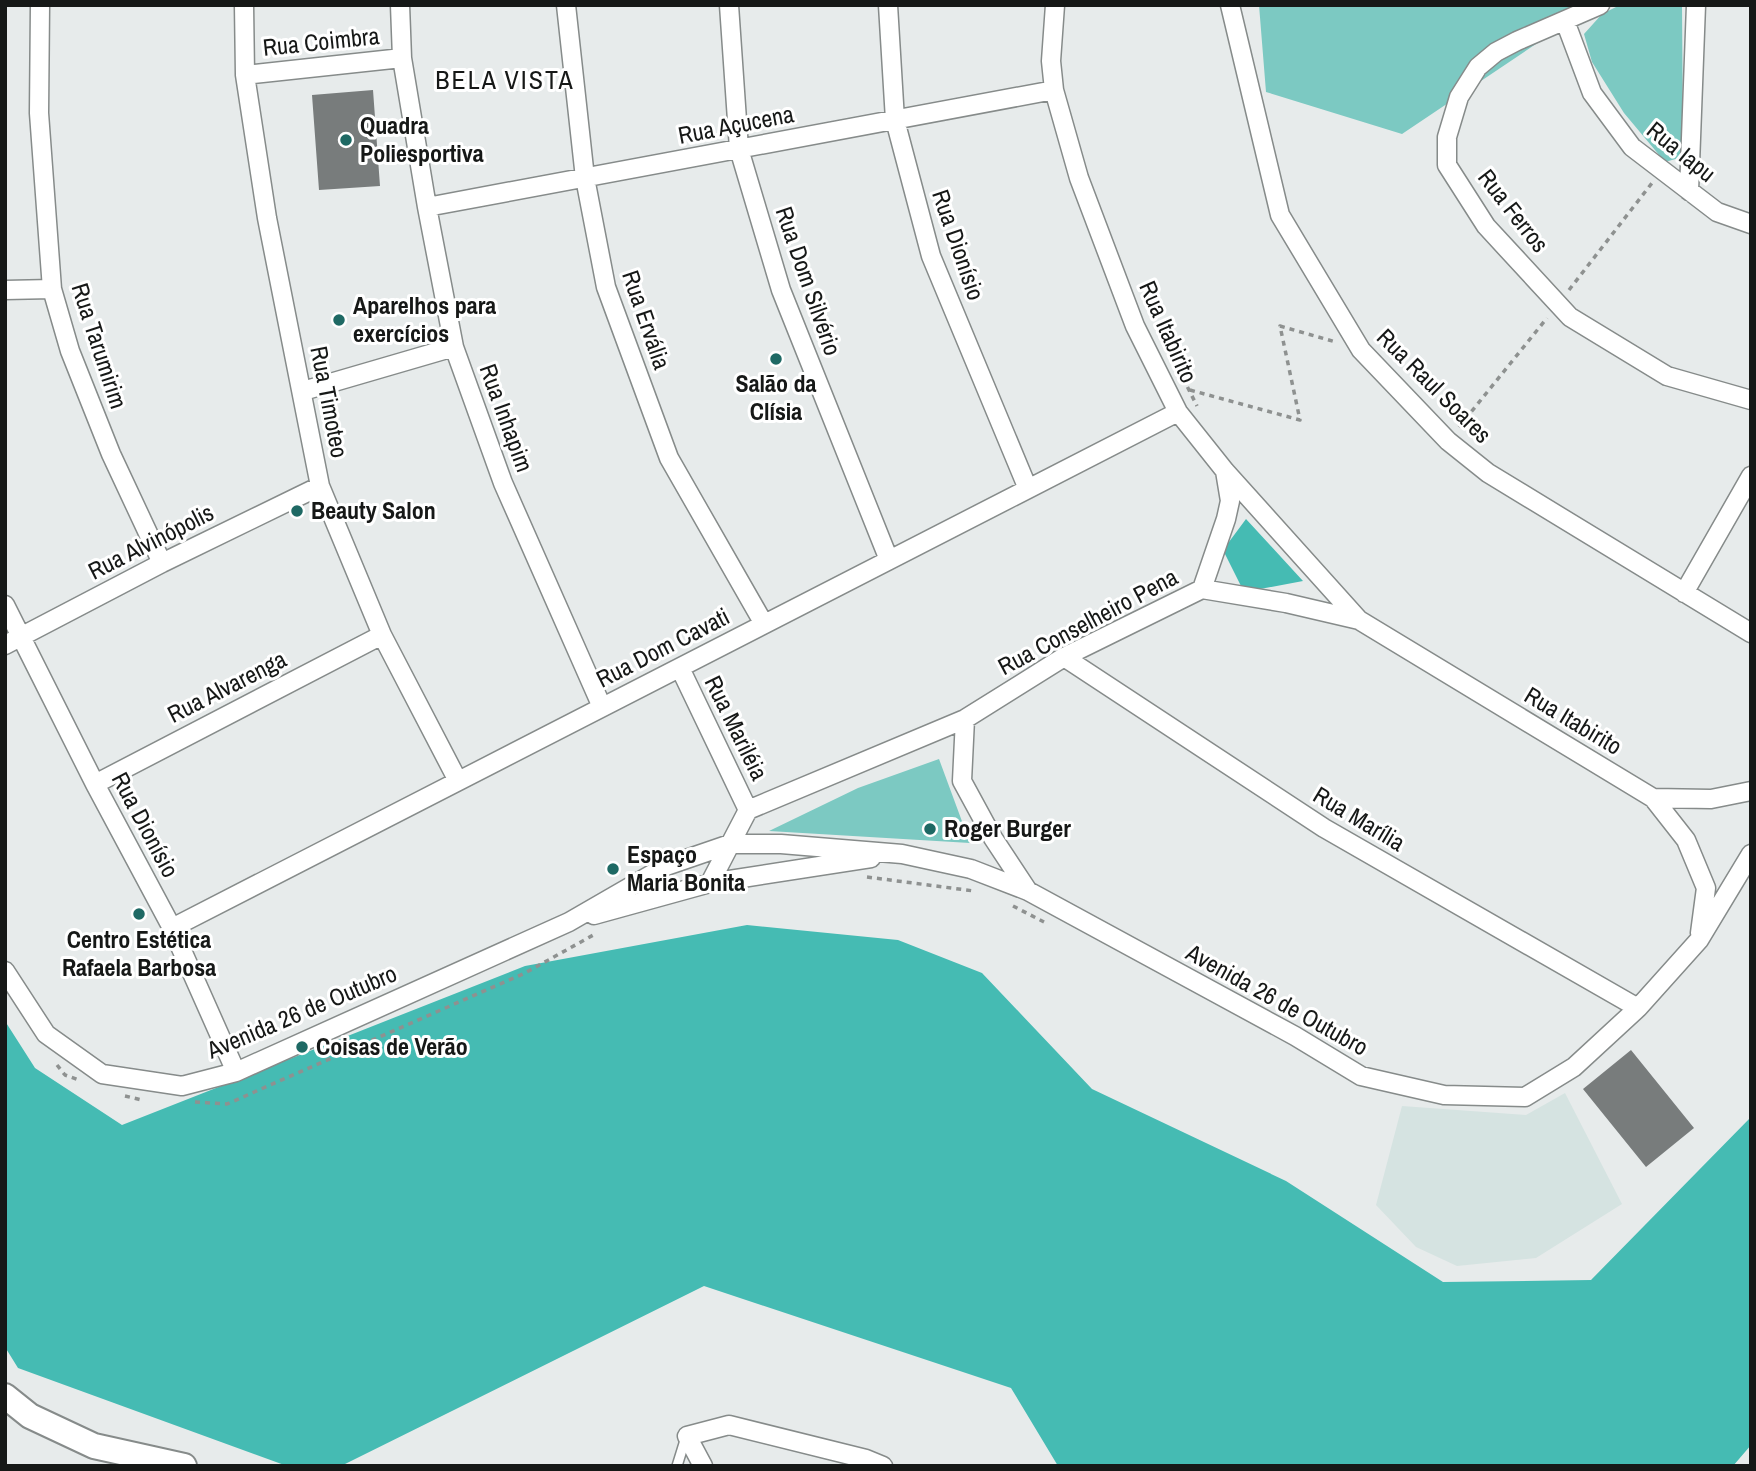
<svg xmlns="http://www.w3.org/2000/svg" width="1756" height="1471" viewBox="0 0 1756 1471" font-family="'Archivo Narrow',sans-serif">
	<rect width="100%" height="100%" fill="#e7ebeb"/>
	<path fill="#d5e3e1" d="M1565 1093 1622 1204 1536 1258 1457 1266 1416 1247 1376 1205 1402 1106 1526 1115Z"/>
	<path fill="#7cc9c2" d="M1259 5H1594L1402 134 1266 92Z
		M1620 5H1682L1683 139 1679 158 1665 162 1624 113 1592 62 1584 34 1602 14Z
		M939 759 970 843 769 831 858 788Z"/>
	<path fill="#45bbb3" d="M1246 519 1303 581 1244 592 1223 550Z
		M747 925 898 940 982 973 1092 1089 1286 1181 1443 1282 1591 1280 1751 1117V1445L1733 1466H1058L1011 1388 704 1286 341 1466H287L18 1368 5 1347V1021L35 1068 122 1125 525 966Z"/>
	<path fill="#787c7c" d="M373 90 380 186 319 190 312 95Z
		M1631 1050 1694 1128 1646 1167 1583 1089Z"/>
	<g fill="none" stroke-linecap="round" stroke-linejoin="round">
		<defs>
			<path id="lane" d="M677 1466 686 1437"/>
			<path id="street" d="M40 5 39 113 52 289 70 351 111 454 162 563
				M244 5 245 75 267 218 320 486 382 635 458 781
				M400 5 402 58 427 207 454 347 503 483 602 707
				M566 5 585 178 606 287 669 458 764 624
				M729 5 739 149 781 290 889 560
				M888 5 895 120 931 256 1028 489
				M1055 5 1051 61 1054 90 1079 178 1135 326 1178 412 1225 471 1359 620 1653 798 1686 840 1706 888 1700 933
				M1230 5 1280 215 1361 350 1448 441 1488 473 1751 633
				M1600 5 1517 41 1496 52 1478 67 1459 97 1447 137V165L1486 226 1570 317 1667 376 1751 400
				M1565 21 1592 93 1632 147 1717 212 1751 224
				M245 75 402 58
				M1689 191 1696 5
				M427 207 1054 90
				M5 290 52 289
				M303 391 454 347
				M1202 589 1286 603 1359 620
				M1684 593 1751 476
				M5 605 95 784 172 928 236 1072
				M5 645 162 563 320 486
				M1064 657 1324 828 1638 1008
				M680 668 748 810
				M965 719 962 781 993 838 1028 891
				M95 784 382 635
				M1653 798 1711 799 1751 791
				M710 883 748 810 965 719 1064 657 1202 589 1226 519 1230 501 1225 471
				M594 915 710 883 871 858
				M172 928 1178 412
				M5 971 46 1034 102 1074 182 1086 236 1072 569 922 666 866 730 844H781L902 854 971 869 1028 891 1295 1036 1361 1076 1444 1095 1525 1097 1574 1067 1638 1008 1699 940 1751 854
				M703 1466 687 1436 729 1425 866 1459 883 1466"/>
			<path id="secondary" d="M5 1396 30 1416 94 1446 184 1466"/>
		</defs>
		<use href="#lane" stroke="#868b8a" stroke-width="12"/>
		<use href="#street" stroke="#868b8a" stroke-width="21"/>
		<use href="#secondary" stroke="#868b8a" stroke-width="28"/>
		<path stroke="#8e9190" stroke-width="3.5" stroke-dasharray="5 5" stroke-linecap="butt" d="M1569 290 1652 183
			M1183 378 1197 406
			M1190 390 1300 420 1280 326 1336 342
			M1459 427 1547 318
			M867 877 974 891
			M1013 906 1044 922
			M57 1065 65 1075 79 1080
			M125 1096 142 1100
			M195 1102 227 1104 525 973 597 933"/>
		<use href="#lane" stroke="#fff" stroke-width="9"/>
		<use href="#street" stroke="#fff" stroke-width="18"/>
		<use href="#secondary" stroke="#fff" stroke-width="24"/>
	</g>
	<g fill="#1e6964" stroke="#fff" stroke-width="2.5">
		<circle cx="346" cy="140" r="7"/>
		<circle cx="339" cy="320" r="7"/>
		<circle cx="776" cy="359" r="7"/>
		<circle cx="297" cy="511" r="7"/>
		<circle cx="930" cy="829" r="7"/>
		<circle cx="613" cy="869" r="7"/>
		<circle cx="139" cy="914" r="7"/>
		<circle cx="302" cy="1047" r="7"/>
	</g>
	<g text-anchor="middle" stroke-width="6" stroke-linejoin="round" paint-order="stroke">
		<g font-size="24" fill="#161817" stroke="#fff">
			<text transform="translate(321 42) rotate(-6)" y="8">Rua Coimbra</text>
			<text transform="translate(736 125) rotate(-11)" y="8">Rua Açucena</text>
			<text transform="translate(1681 152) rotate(39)" y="8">Rua Iapu</text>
			<text transform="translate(1513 211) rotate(52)" y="8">Rua Ferros</text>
			<text transform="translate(958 245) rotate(71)" y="8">Rua Dionísio</text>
			<text transform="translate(808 281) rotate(71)" y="8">Rua Dom Silvério</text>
			<text transform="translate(646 320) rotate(71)" y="8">Rua Ervália</text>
			<text transform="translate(1168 332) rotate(66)" y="8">Rua Itabirito</text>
			<text transform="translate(99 346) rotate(72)" y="8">Rua Tarumirim</text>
			<text transform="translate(1434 386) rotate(45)" y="8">Rua Raul Soares</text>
			<text transform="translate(329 402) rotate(79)" y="8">Rua Timoteo</text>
			<text transform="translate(506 418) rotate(70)" y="8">Rua Inhapim</text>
			<text transform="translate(151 542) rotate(-27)" y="8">Rua Alvinópolis</text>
			<text transform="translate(1088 622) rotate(-28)" y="8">Rua Conselheiro Pena</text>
			<text transform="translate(663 648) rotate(-27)" y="8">Rua Dom Cavati</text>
			<text transform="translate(227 687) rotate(-27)" y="8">Rua Alvarenga</text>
			<text transform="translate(1573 721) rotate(31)" y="8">Rua Itabirito</text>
			<text transform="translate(736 728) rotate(64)" y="8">Rua Mariléia</text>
			<text transform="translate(1359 819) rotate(31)" y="8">Rua Marília</text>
			<text transform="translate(145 825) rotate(62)" y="8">Rua Dionísio</text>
			<text transform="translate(1277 1000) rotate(29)" y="8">Avenida 26 de Outubro</text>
			<text transform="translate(302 1012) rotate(-23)" y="8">Avenida 26 de Outubro</text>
		</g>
		<g font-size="24" font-weight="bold" fill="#161817" stroke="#fff" text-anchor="start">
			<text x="360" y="134">Quadra<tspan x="360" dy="28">Poliesportiva</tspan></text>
			<text x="353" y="314">Aparelhos para<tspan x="353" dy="28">exercícios</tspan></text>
			<text x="776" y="392" text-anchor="middle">Salão da<tspan x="776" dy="28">Clísia</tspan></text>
			<text x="311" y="519">Beauty Salon</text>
			<text x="944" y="837">Roger Burger</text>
			<text x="627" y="863">Espaço<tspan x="627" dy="28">Maria Bonita</tspan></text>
			<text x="139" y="948" text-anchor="middle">Centro Estética<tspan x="139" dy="28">Rafaela Barbosa</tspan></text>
			<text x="316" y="1055">Coisas de Verão</text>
		</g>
		<g font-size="26" letter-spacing="2" fill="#161817" stroke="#fff">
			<text x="505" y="89">BELA VISTA</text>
		</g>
	</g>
	<rect width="1756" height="1471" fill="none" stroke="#161817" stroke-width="14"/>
</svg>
